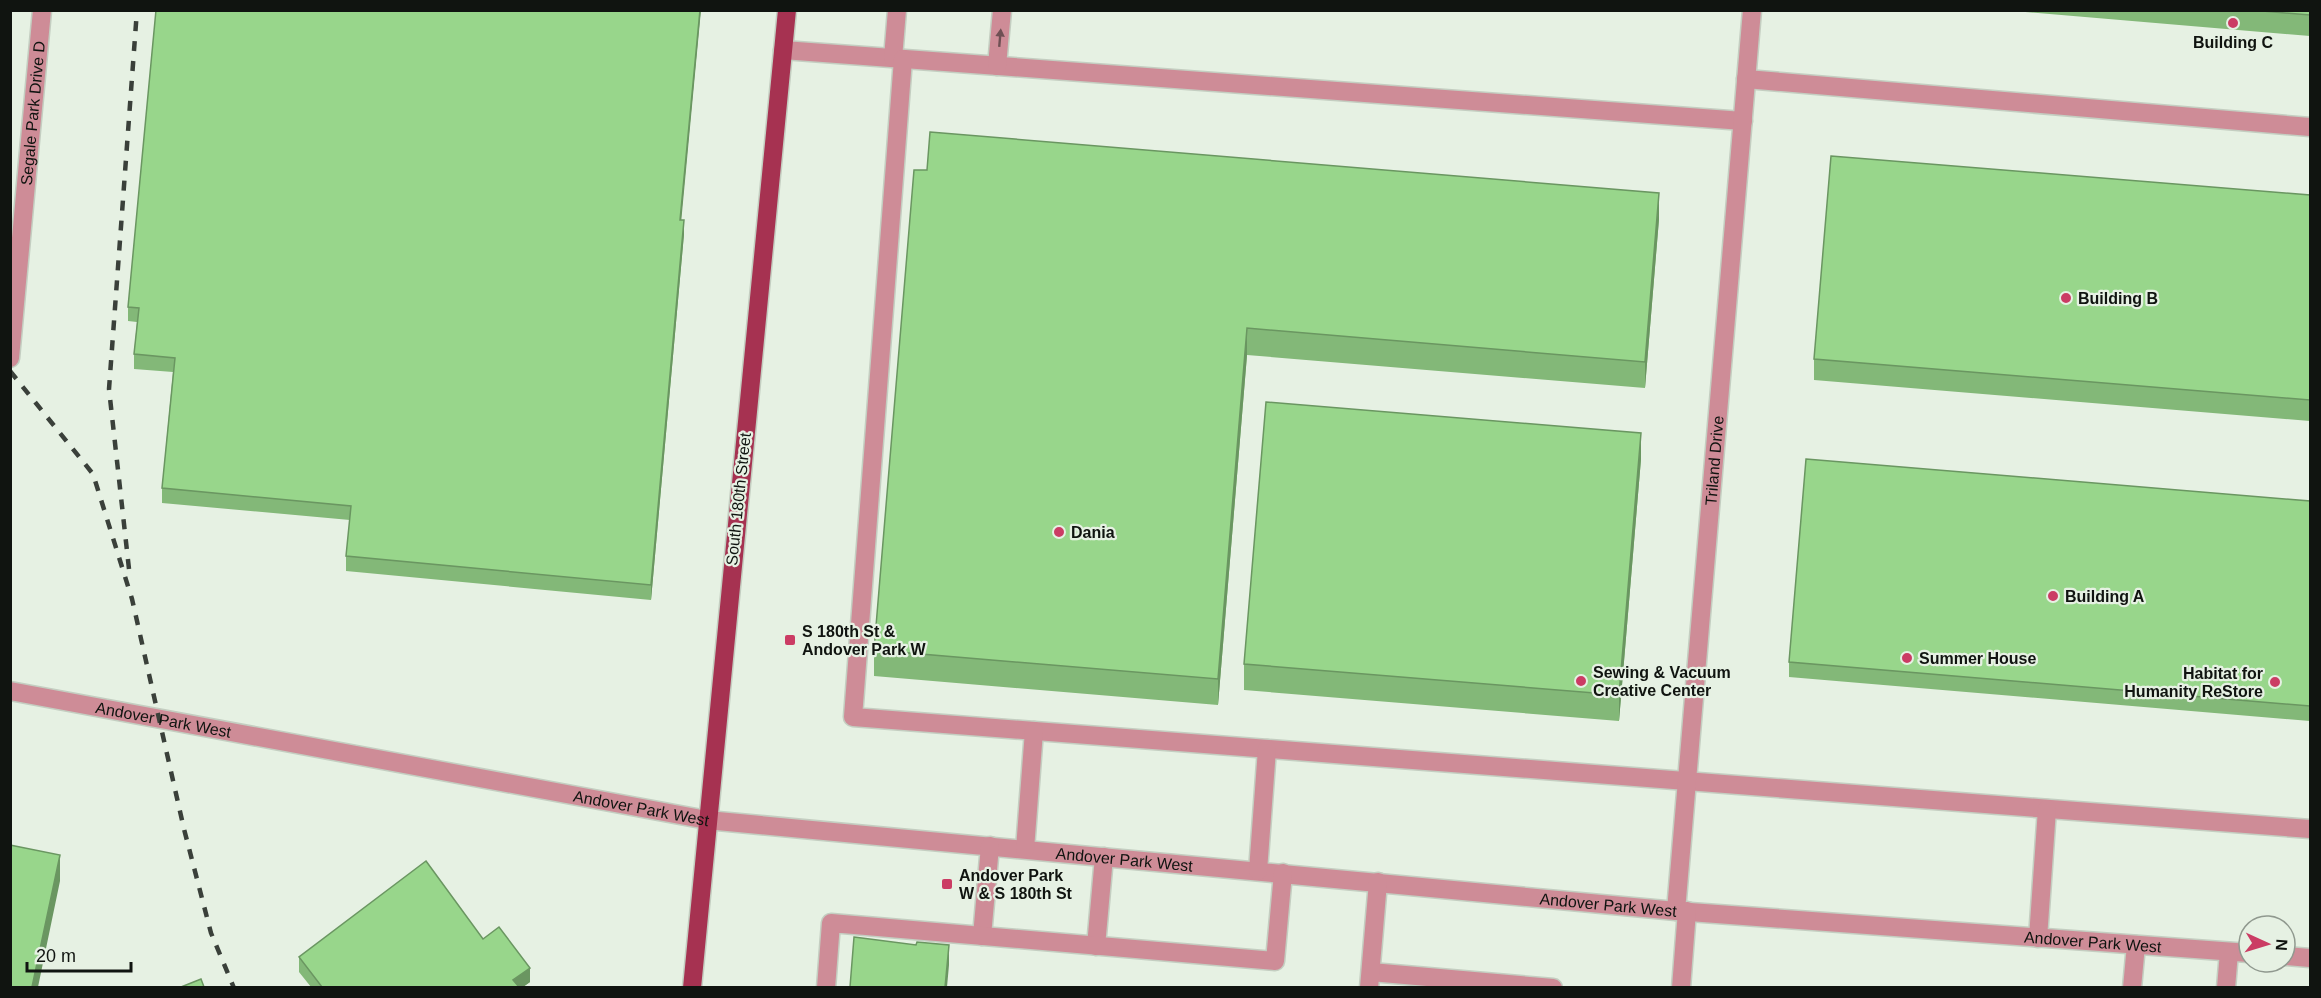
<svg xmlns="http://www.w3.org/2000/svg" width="2321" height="998" viewBox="0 0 2321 998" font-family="Arial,sans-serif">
	<rect width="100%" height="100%" fill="#e6f1e3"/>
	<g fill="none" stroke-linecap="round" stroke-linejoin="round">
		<defs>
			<g id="minor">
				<path d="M783 50 1743 121"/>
				<path d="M893 58 897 10"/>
				<path d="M903 59 853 717 2310 829"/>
				<path d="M997 66 1002 10"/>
				<path d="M1746 79 2310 127"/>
				<path id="s1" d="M10 358 42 10"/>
				<path id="s2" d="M10 691 707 820 1676 911 2249 953"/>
				<path d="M1025 849 1034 731"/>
				<path d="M1258 871 1267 749"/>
				<path id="s3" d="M1676 911 1752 10"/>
				<path d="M982 936 990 846"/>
				<path d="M2038 938 2047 809"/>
				<path d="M1096 946 1104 857"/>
				<path d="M2285 956 2310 958"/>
				<path d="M1371 972 1553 988"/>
				<path d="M826 988 831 923 1275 961 1283 873"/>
				<path d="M1369 988 1378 882"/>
				<path d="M1681 988 1687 911"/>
				<path d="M2132 988 2136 945"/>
				<path d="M2226 988 2229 952"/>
			</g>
			<path id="major" d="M692 988 787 10"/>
		</defs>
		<use href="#minor" stroke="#c4cec1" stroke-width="21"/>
		<use href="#major" stroke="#c4cec1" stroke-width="21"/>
		<use href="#minor" stroke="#ce8c97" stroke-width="18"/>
		<use href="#major" stroke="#a63251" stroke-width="18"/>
		<path stroke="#3a403a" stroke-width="4.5" stroke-dasharray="10 10" stroke-linecap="butt" d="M10 371 93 474 132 599 184 829 211 933 234 988
			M129 569 109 389 137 10"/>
	</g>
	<path fill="#83b878" d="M2002 10H2310V36Z
		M927 170 1659 219 1645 388 1247 355 1218 705 874 676V650Z
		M2310 195V421L1814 380V359Z
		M681 220 684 234 651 600 346 571V556L350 520 162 503V488L173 372 134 369V354L137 322 128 321V307Z
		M1641 459 1619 721 1244 690V664Z
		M2310 501V721L1789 677V662Z
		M299 957 530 982 523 987H311L299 972Z"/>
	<path fill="#6a9661" d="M700 10H701L680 234V220Z
		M1659 193V219L1645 388V362Z
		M684 220V234L651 600V585Z
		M1247 328V355L1218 705V679Z
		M1641 433V459L1619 721V695Z
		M60 855V881L38 987H32Z
		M949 945V965L947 987H945Z
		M530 968V982L523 987H513V980Z"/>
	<path fill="#98d68b" stroke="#6a9661" stroke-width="1.5" d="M156 10H700L680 220H684L651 585 346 556 351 506 162 488 175 358 134 354 139 308 128 307Z
		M2251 10H2310V15Z
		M930 132 1659 193 1645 362 1247 328 1218 679 874 650 914 170H927Z
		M1831 156 2310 195V400L1814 359Z
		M1266 402 1641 433 1619 695 1244 664Z
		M1806 459 2310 501V706L1789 662Z
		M10 845 60 855 32 987H10Z
		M426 861 483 939 499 927 530 968 513 980 519 987H322L299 957Z
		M854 937 916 945 917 942 949 945 945 987H850Z
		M201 979 204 987H181Z"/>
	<defs><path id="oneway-solid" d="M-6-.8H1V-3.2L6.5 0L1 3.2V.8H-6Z" transform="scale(1.5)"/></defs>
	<use fill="#6f5054" href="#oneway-solid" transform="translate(1000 38) rotate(-85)"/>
	<g fill="#cb3c64" stroke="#e6f1e3" stroke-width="2">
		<circle cx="2233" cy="23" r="6"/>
		<circle cx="2066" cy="298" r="6"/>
		<circle cx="1059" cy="532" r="6"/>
		<circle cx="2053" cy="596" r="6"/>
		<rect x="784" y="634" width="12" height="12" rx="3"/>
		<circle cx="1907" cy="658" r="6"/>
		<circle cx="1581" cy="681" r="6"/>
		<circle cx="2275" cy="682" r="6"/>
		<rect x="941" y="878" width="12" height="12" rx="3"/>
	</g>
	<g text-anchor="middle" stroke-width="4.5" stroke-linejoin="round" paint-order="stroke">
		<g font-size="16" font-weight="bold" fill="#101410" stroke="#e6f1e3" text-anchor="start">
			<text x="2233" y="48" text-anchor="middle">Building C</text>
			<text x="2078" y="304">Building B</text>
			<text x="1071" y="538">Dania</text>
			<text x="2065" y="602">Building A</text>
			<text x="802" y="637">S 180th St &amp;<tspan x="802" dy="18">Andover Park W</tspan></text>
			<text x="1919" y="664">Summer House</text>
			<text x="1593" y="678">Sewing &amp; Vacuum<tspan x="1593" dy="18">Creative Center</tspan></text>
			<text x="2263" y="679" text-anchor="end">Habitat for<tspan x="2263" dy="18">Humanity ReStore</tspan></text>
			<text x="959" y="881">Andover Park<tspan x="959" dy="18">W &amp; S 180th St</tspan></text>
		</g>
		<g font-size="16" fill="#101410" stroke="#e6f1e3">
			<text dy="6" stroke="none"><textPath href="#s1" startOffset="246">Segale Park Drive D</textPath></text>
			<text dy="6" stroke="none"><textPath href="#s3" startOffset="452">Triland Drive</textPath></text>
			<text transform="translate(738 499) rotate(-84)" y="6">South 180th Street</text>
			<text dy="6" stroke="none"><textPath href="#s2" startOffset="156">Andover Park West</textPath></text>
			<text dy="6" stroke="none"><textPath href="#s2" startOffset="642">Andover Park West</textPath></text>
			<text dy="6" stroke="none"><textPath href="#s2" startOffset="1128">Andover Park West</textPath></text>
			<text dy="6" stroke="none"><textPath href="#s2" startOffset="1614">Andover Park West</textPath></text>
			<text dy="6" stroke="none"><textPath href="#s2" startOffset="2100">Andover Park West</textPath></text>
		</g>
	</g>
	<rect width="2321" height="998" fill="none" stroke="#101410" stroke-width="24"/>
	<g transform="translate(2267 944) rotate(94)"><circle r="28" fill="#e6f1e3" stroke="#90998f" stroke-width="1.5"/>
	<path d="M0-4.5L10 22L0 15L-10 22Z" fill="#cb3c64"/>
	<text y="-9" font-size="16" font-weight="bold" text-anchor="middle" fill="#101410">N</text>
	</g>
	<path d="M27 962v9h104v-9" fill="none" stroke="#101410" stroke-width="3"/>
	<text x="36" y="962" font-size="18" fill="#101410" stroke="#e6f1e3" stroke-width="4.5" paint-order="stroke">20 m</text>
</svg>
